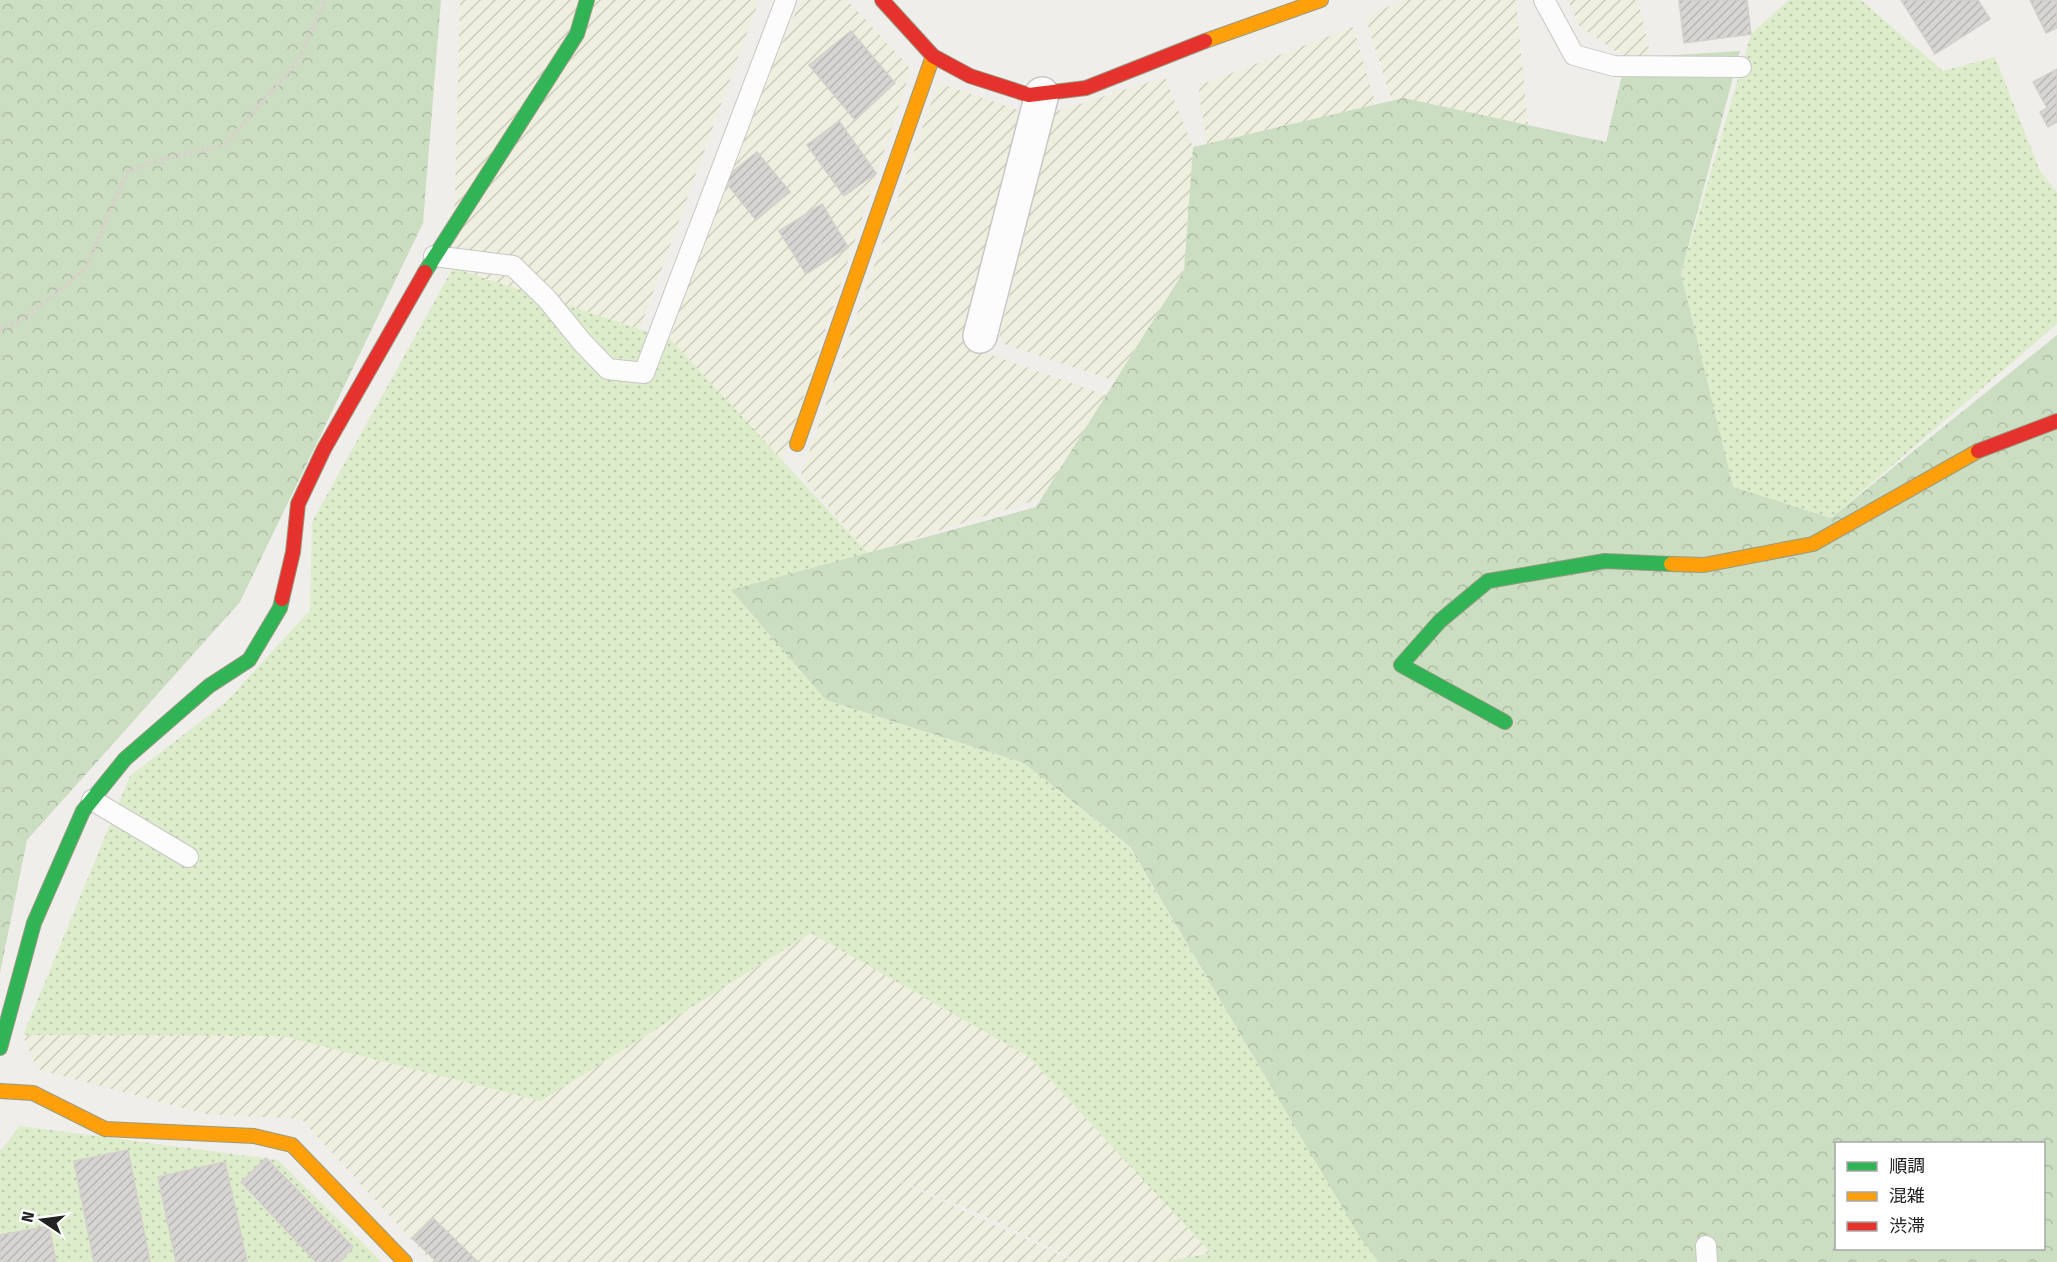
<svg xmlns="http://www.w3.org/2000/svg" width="2057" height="1262" viewBox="0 0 2057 1262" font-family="'Fira Sans','Noto Sans JP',sans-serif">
	<defs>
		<pattern id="farmland-furrows" width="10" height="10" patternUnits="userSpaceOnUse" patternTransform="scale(1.5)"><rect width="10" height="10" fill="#efefdf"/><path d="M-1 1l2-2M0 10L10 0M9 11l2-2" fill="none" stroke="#cdcdbf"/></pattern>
		<pattern id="grass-dots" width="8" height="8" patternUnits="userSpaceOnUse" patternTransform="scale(1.5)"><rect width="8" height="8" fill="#ddeccb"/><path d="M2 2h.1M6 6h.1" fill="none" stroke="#bdcaae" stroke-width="1.8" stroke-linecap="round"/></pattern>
		<pattern id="forest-crowns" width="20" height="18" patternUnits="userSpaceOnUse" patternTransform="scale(1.5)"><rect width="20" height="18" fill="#cbdec1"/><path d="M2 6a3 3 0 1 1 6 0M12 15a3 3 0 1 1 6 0" fill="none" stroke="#aebea6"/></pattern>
		<pattern id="building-hatch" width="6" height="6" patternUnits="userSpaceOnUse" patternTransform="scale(1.5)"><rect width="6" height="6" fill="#d7d4d2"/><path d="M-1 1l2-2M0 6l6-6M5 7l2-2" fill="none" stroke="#b8b6b4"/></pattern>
	</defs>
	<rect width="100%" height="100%" fill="#f0eeeb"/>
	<path fill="url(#farmland-furrows)" d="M460 0H759L634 345 453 268Z
		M801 0H847L911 69 781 466 670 339 723 179Z
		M1404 0H1516L1528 125 1404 98 1392 101 1365 17Z
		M1568 0H1638L1651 57 1626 58 1580 27Z
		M1353 27 1376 105 1207 144 1198 86Z
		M1165 77 1193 147 1184 271 1115 381 998 342 1055 112Z
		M938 83 1028 113 969 347 1106 395 1077 487 868 553 801 475Z
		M811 933 1029 1057 1211 1253 1164 1262H1079L991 1219 872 1169 1076 1262H432L301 1119 205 1114 37 1069 23 1035 282 1036 541 1101Z"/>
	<path fill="url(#grass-dots)" d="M1789 0H1861L1943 71 1995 57 2040 171 2057 192V324L1831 518 1732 487 1681 274 1751 34Z
		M453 268 670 339 868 553 732 591 826 700 1024 763 1130 848 1276 1095 1387 1262H1164L1211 1253 1029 1057 811 933 541 1101 282 1036 23 1035 130 776 227 701 310 610 312 522Z
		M20 1126 278 1160 382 1262H0V1151Z"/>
	<path fill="url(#forest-crowns)" fill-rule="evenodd" d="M0 0H441L423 223 240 602 27 840 0 973Z
		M1740 51 1681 274 1733 487 1831 518 2057 335V1262H1379L1361 1239 1130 847 1024 763 826 700 731 590 1036 507 1184 271 1193 147 1404 98 1606 142 1626 58ZM1836 1144H2044V1248H1836Z"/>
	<path fill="url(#building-hatch)" stroke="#d3d0cc" stroke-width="1.5" d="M1679 0H1747L1751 34 1684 43Z
		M1901 0H1978L1990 19 1935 54Z
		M2030 0H2057V28L2046 33Z
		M851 31 895 83 855 120 809 65Z
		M2057 69V122L2048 127 2040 112 2047 108 2033 82Z
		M839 121 876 173 844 196 807 145Z
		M757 152 790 192 756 220 723 179Z
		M822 204 848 247 806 274 779 231Z
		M128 1150 150 1262H94L74 1161Z
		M266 1158 353 1247 340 1262H316L241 1182Z
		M225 1162 247 1262H176L158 1177Z
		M433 1218 478 1262H437L413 1239Z
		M49 1226 56 1262H0V1235Z"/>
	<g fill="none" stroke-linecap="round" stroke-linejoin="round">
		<defs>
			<path id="lane" d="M1544 0 1574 55 1614 66 1741 67
				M434 256 513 266 547 299 582 342 608 369 644 373 786 0
				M92 800 188 857
				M1706 1246 1707 1262"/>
			<path id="street" d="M980 336 1042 94"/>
			<path id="fast" d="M425 272 577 34 587 0
				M1505 722 1401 665 1440 621 1488 581 1605 561 1671 564
				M0 1048 34 923 83 811 125 759 209 686 249 660 280 608 282 599"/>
			<path id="slow" d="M1205 41 1321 0
				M797 444 933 56
				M1671 564 1704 565 1813 544 1978 451
				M0 1091 33 1093 105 1129 254 1136 292 1145 405 1262"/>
			<path id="jam" d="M882 0 933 56 970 76 1029 95 1086 88 1205 41
				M1978 451 2057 421
				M282 599 293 552 298 504 324 449 425 272"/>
		</defs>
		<use href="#lane" stroke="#c9c8c7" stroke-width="22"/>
		<use href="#street" stroke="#c9c8c7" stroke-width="36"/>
		<use href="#fast" stroke="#999a82" stroke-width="16"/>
		<use href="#slow" stroke="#999a82" stroke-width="16"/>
		<use href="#jam" stroke="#999a82" stroke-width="16"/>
		<path stroke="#dccecd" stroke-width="4" stroke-dasharray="3 3" stroke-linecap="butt" d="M0 330 26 317 86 268 127 172 156 161 224 145 299 60 325 0"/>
		<use href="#lane" stroke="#fdfcfc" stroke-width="20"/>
		<use href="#street" stroke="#fdfcfc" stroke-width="33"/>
		<use href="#fast" stroke="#30b455" stroke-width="14"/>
		<use href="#slow" stroke="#ff9f0a" stroke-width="14"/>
		<use href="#jam" stroke="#e5322d" stroke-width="14"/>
	</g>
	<rect x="1835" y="1142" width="210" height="108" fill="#ffffff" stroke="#a7a7a7" stroke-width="1.5"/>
	<rect x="1847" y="1162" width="30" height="9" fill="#30b455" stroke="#a7a7a7" stroke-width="1.5"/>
	<text x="1889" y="1172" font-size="18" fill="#222222">順調</text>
	<rect x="1847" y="1192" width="30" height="9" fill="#ff9f0a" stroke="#a7a7a7" stroke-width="1.5"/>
	<text x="1889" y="1202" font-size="18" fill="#222222">混雑</text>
	<rect x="1847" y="1222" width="30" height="9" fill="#e5322d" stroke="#a7a7a7" stroke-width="1.5"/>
	<text x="1889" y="1232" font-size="18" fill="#222222">渋滞</text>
	<g transform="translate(42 1220) rotate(283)" stroke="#ffffff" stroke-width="4.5" paint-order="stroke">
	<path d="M0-4.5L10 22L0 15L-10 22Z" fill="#222222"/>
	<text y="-9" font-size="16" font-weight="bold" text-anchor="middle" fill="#222222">N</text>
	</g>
</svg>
